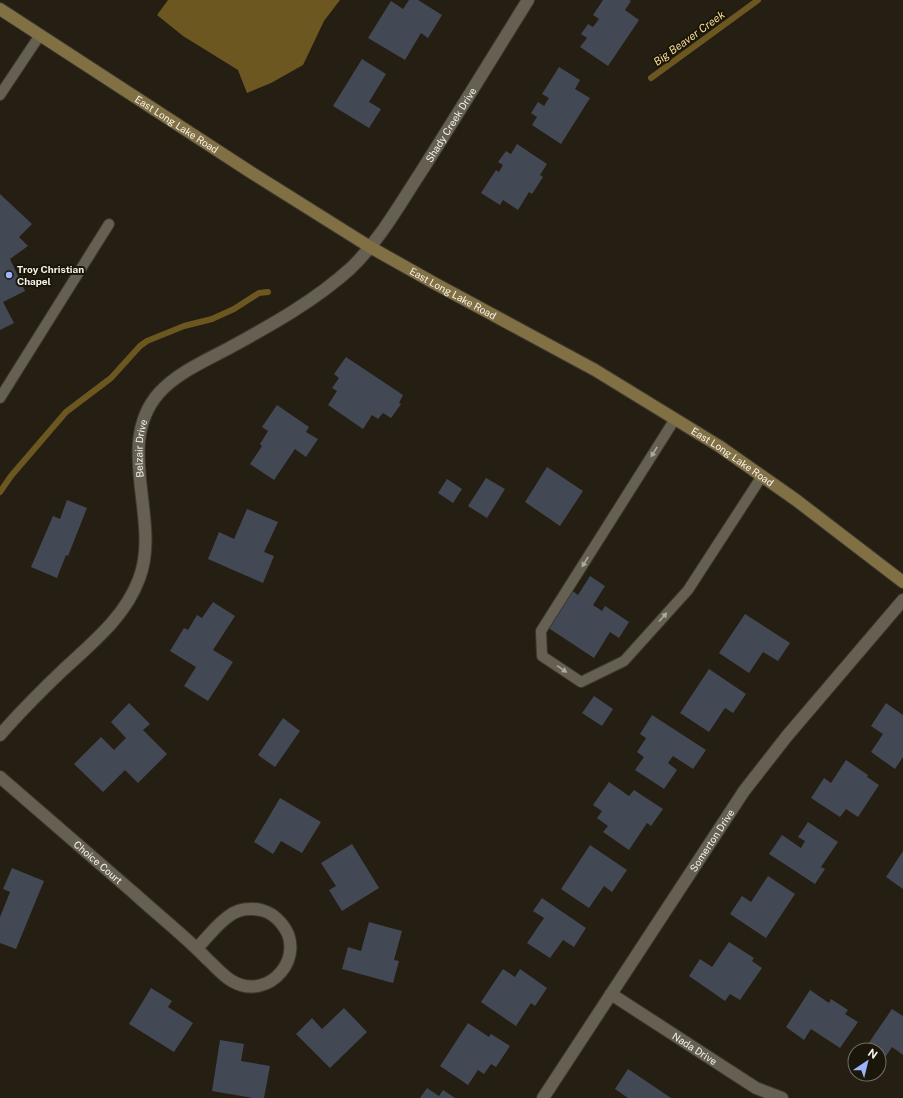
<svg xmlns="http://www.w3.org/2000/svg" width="903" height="1098" viewBox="0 0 903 1098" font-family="'Public Sans',sans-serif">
	<rect width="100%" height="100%" fill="#251f13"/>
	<path fill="#6d5721" d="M168 0H340L324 21 303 65 271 83 247 93 238 70 183 36 157 15Z"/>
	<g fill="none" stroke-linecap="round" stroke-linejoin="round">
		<path stroke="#6d5721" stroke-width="6" d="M651 78 758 0
			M0 492 11 476 66 412 111 378 140 346 147 341 184 326 212 319 234 309 259 293 268 292"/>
	</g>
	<path fill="#434855" d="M409 0H418L442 15 428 38 421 33 405 60 368 38 391 1 403 9Z
		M603 0H629L631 1 625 10 639 20 608 66 580 47 587 38 581 34 588 24 593 27 599 19 593 15Z
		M362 59 386 74 369 102 381 109 369 128 333 106Z
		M559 67 580 80 575 89 590 98 561 144 532 125 537 117 531 113 538 102 544 106 549 98 542 94Z
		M517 144 547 164 540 175 543 177 532 194 529 192 518 210 503 200 500 205 481 193 496 170 499 172 503 165 498 162 506 151 511 154Z
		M0 194 32 224 19 237 28 246 10 259 25 291 3 302 14 323 0 330Z
		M346 357 403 395 399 403 401 404 391 418 383 413 378 419 372 415 363 429 328 405 337 391 332 388 339 378 334 374Z
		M277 405 309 427 306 432 318 439 306 457 295 449 274 480 250 464 262 446 260 444 268 431 262 427Z
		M547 467 583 491 560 526 525 502Z
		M486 478 505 489 487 518 468 506Z
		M447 479 462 489 453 503 438 493Z
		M67 500 87 508 68 556 66 555 57 578 31 567 53 516 60 519Z
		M247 509 278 522 264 552 274 556 263 583 208 559 219 532 234 539Z
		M590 576 605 586 593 605 602 611 605 606 629 622 619 638 610 632 594 658 547 627 571 590 578 595Z
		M213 602 235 616 213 650 233 662 208 701 184 686 196 667 170 651 184 628 188 630 197 615 202 618Z
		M745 614 790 643 778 661 763 652 749 673 719 653Z
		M709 669 746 694 733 713 725 708 709 732 680 713Z
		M594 696 613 709 602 726 582 713Z
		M129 703 150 724 143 730 167 754 138 783 125 770 103 792 74 764 101 737 114 750 126 738 111 722Z
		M886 703 903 715V757L895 769 871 752 883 734 871 726Z
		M652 715 706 750 693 769 673 756 668 763 677 770 664 789 635 770 644 757 637 752 646 738 640 734Z
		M283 718 300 731 275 767 258 755Z
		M846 760 868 775 867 777 879 785 858 817 846 809 840 817 811 798 824 778 831 783Z
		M609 782 629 796 634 790 663 809 651 826 647 823 629 850 603 832 608 826 597 818 602 811 593 805Z
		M280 798 321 822 302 853 281 841 273 854 254 842Z
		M808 822 838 842 821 867 825 869 815 884 769 854 782 835 801 848 805 841 798 837Z
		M352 844 379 888 342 911 329 890 336 886 321 863Z
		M590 845 627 870 612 892 604 886 589 908 561 889Z
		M903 851V889L886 877Z
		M12 868 44 881 16 949 0 943V917L10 892 3 889Z
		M768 876 795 894 766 938 730 914 742 896 751 902Z
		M542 898 586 928 574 947 563 940 550 958 527 943 544 918 533 911Z
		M369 922 402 931 394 960 399 961 393 983 342 969 348 947 361 951Z
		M729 942 754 958 752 961 762 968 740 1000 730 994 725 1001 689 976 700 959 712 967Z
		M503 969 515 977 520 969 547 988 535 1006 531 1003 516 1026 481 1002Z
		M151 988 172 1001 168 1007 193 1023 174 1052 129 1024Z
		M810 990 829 1003 831 999 848 1010 845 1014 858 1022 840 1048 811 1029 804 1040 786 1027Z
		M344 1008 367 1032 330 1068 296 1034 312 1018 322 1029Z
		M892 1009 903 1016V1055L892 1047 886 1056 879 1052V1050H876L868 1044Z
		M468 1023 489 1037 491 1034 510 1046 496 1067 491 1064 484 1074 478 1070 468 1085 440 1066Z
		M220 1040 244 1044 241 1061 270 1066 264 1098H253L212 1091Z
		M628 1069 671 1098H628L615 1089Z
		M427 1088 439 1096 443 1090 455 1098H420Z"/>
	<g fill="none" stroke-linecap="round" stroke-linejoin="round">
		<defs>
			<path id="service" d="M0 95 40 35
				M0 398 109 224
				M675 419 541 631 542 656 581 682 624 661 688 590 762 476"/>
			<g id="minor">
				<path id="s1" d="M0 735C20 712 41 691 63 670 92 643 125 617 139 579 162 521 113 445 159 393 178 372 207 360 231 347 273 324 316 300 351 268 379 241 398 207 419 175 456 117 492 58 528 0"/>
				<path id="s2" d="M0 777C45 816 90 855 135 894 159 916 185 936 207 959 215 966 223 976 232 981 269 1003 309 955 281 923 276 917 269 912 261 910 250 908 238 909 229 916 218 923 207 938 197 948"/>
				<path id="s3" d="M611 994 756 1088 782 1098"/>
				<path id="s4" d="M543 1098 744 791 787 736 903 600"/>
			</g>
			<g id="secondary">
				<path id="s5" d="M0 9 252 173 370 247 434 283 595 370 719 446 796 500 903 582"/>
			</g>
		</defs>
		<use href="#service" stroke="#3d3831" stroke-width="12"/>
		<use href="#minor" stroke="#3d3831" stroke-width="14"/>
		<use href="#secondary" stroke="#3d3831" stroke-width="14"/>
		<use href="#service" stroke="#666052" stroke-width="10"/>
		<use href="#minor" stroke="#666052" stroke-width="12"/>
		<use href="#secondary" stroke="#817043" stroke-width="12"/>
	</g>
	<defs><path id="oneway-solid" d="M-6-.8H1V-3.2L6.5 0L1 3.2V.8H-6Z"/></defs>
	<g fill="#aeaa9e">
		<use href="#oneway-solid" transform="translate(654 452) rotate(122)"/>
		<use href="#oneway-solid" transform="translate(585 562) rotate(122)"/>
		<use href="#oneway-solid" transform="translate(663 617) rotate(-48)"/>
		<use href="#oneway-solid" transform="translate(562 669) rotate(34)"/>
	</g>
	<circle fill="#9bb5fd" stroke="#1b160a" stroke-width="1.5" cx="9" cy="275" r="4"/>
	<g text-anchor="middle" stroke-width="4" stroke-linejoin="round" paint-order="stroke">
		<g font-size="10" fill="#f7f3eb" stroke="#1b160a">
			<text dy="4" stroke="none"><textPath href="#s5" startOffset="211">East Long Lake Road</textPath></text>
			<text dy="4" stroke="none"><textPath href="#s1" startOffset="807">Shady Creek Drive</textPath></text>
			<text dy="4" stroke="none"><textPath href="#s5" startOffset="535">East Long Lake Road</textPath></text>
			<text dy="4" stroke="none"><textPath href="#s1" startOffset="342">Belzair Drive</textPath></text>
			<text dy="4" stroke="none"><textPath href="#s5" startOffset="859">East Long Lake Road</textPath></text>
			<text dy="4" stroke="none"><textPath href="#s4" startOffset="308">Somerton Drive</textPath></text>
			<text dy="4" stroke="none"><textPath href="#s2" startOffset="130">Choice Court</textPath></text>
			<text dy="4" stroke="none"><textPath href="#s3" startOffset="100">Nada Drive</textPath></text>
		</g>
		<g font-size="10" font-weight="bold" fill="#f7f3eb" stroke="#1b160a" text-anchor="start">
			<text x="17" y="273">Troy Christian<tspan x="17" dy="12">Chapel</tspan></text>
		</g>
		<g font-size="11" font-style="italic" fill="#fadb95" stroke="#1b160a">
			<text transform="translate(689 38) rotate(-36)" y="4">Big Beaver Creek</text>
		</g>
	</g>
	<g transform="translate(867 1062) rotate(35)"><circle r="19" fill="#1b160a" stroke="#736e64"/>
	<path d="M0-3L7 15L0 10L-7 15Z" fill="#9bb5fd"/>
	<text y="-6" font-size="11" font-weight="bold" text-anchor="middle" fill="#f7f3eb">N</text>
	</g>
</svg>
